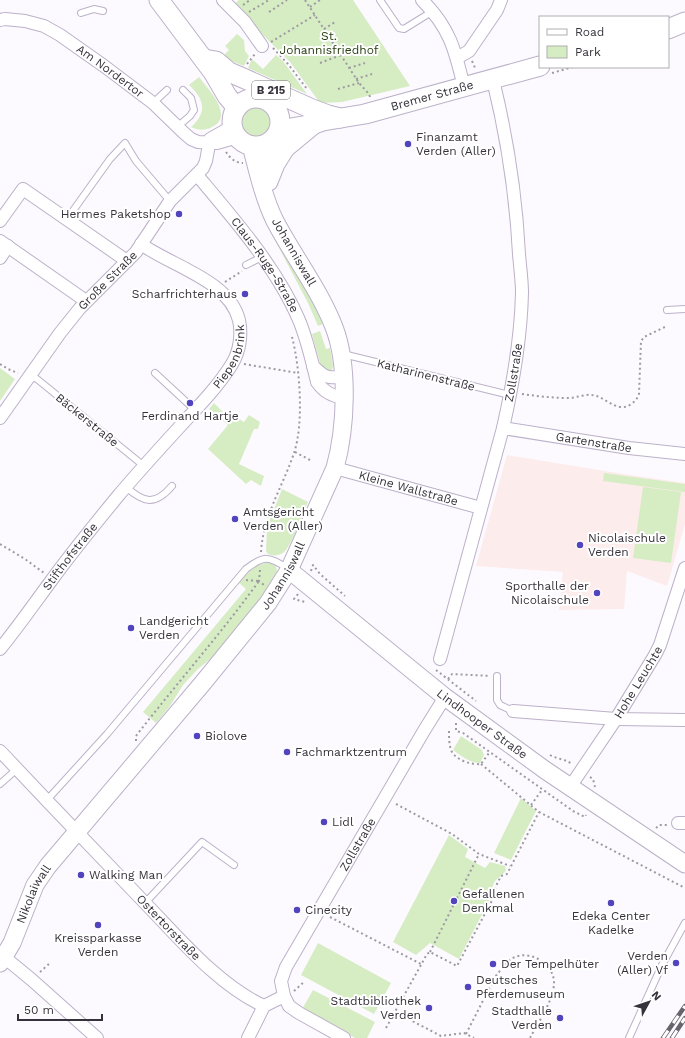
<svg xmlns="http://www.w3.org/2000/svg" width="685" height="1038" viewBox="0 0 685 1038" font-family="'Work Sans',sans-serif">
	<rect width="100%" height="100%" fill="#fcfaff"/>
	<path fill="#fdecec" d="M507 455 624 474 685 483V524L667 586 627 571 624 609 559 610 563 572 476 566Z"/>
	<path fill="#d6ecc3" d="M239 0H353L410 86 342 102 320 103 290 62 233 5Z
		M237 34 244 40 245 51 249 56 244 66 227 59 224 55 229 50 225 46Z
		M276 55 283 61 307 94 248 68 252 59 263 69Z
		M199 77C208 89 235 116 212 127 205 131 197 130 191 127 208 112 204 99 189 85Z
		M241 123a17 17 0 1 1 34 0a17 17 0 1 1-34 0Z
		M268 227C289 257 307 290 323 324L318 326 308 303Z
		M320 331 326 349 330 348 333 366 332 370 326 371 321 366 312 334Z
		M0 368 15 379 0 401Z
		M214 403 223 412 226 411 244 422 249 415 260 422 258 429H254L239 464 264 476 261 486 251 480 246 484 208 449 228 425 209 409Z
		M604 473 685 484V492L603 481Z
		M643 487 681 492 671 563 633 558Z
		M282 489 308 502C303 513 291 547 283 553 278 556 273 556 268 554L266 551 267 527Z
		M269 562 276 566 277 571 265 591 243 622 214 656 198 669 183 685 170 706 156 723 143 712 246 589 238 582 255 566Z
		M461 736 482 750 484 755 480 763C470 763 461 756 453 750Z
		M521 798 536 811 511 860 494 853Z
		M449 835 468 849 465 857 485 868 490 862 505 866 506 870C501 879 491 878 493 893L459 959 430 943 416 955 393 942Z
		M318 943 391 983 374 1014 301 975Z
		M313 990 375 1022 367 1038H355L302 1009Z"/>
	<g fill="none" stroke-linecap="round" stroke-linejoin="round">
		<defs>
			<path id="lane" d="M380 0 399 28 404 29 433 11
				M81 13 94 9 103 11
				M153 103 167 90
				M177 127 190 116 194 110 191 98 183 90
				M67 219 110 159 125 143 136 161 170 201
				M246 265 262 257
				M667 310 685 309
				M343 354 510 395
				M155 373 195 410
				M29 376 37 379 144 466
				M126 487C144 503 155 506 172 486
				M497 676V700L500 705 513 711
				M0 784 17 769
				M47 800 107 734 246 569C264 555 270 556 288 569
				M145 903 202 842 234 865
				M629 1038 662 965 685 923"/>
			<g id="street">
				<path d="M223 0 245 22 262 46"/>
				<path d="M422 0C450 28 455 50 464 87"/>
				<path id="s1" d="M0 20 5 19 25 21 44 26 60 35 104 66 153 103 184 133 191 139 198 142 217 143 238 137"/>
				<path d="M457 58 469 51 497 10 501 0"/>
				<path id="s2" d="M197 175C233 218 277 268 299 320 307 339 312 361 317 382 324 392 332 396 344 398"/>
				<path d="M0 221 23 189 127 261"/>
				<path d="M0 241 86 301"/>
				<path d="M0 258 8 246"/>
				<path d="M313 366C325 378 327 378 343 377"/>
				<path id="s3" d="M0 418 60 333 80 308 136 252 170 201 203 168 206 161 210 139 233 126"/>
				<path id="s4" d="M503 428 629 448 685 454"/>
				<path id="s5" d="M335 468 481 508"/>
				<path id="s6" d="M0 649C18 627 34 604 51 581 72 552 95 524 118 496 139 471 162 446 184 422 201 404 219 385 232 364 240 351 242 334 239 320 229 280 171 266 141 244"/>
				<path id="s7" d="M440 659 503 428C513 384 521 338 522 293 522 280 520 267 519 254 516 195 507 137 493 80"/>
				<path d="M513 711 616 719 685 720"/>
				<path id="s8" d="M0 751C48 802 96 852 145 903 179 938 219 986 264 1006"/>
				<path id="s9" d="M570 787 616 719 655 655 660 645 685 568"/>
				<path d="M678 823H685"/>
				<path d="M4 957 32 980 97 1038"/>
				<path d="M248 1038 264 1006 284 996"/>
				<path id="s10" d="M344 1038 299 1013 289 1006 284 996 281 981 286 967 425 729 445 697"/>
			</g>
			<g id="secondary">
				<path d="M265 144 269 182"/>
				<path id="s11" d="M289 570 445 697 545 770 685 864"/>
				<path id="s12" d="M0 963 12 943 35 885 48 866 202 684 268 603 289 570 335 468C346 428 349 366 334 327 319 289 294 257 275 221 264 199 257 169 251 145"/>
			</g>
			<g id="primary">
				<path d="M159 0 213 72 227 96 237 108"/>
				<path d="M668 29 685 22"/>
				<path d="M204 59 216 61 229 72 243 78 312 109 328 115 340 118"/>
				<circle cx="256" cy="122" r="24"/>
				<path id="s13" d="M279 130 314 124 323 121 365 114 540 66"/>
				<path d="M269 179 275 164 285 148 314 124"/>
			</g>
		</defs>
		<use href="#lane" stroke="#bcb1c9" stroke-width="8"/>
		<use href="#street" stroke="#bcb1c9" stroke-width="14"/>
		<use href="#secondary" stroke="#bcb1c9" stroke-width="19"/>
		<use href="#primary" stroke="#bcb1c9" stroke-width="21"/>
		<path stroke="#9d9aa1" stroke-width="2" stroke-dasharray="2 3" stroke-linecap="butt" d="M305 0 359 83 369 94 370 97
			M243 5 250 0
			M310 7 320 0
			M249 12 269 0
			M269 12 287 0
			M324 29 335 22
			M271 42 315 15
			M273 48 288 64 307 89
			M472 61 476 70
			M320 63 341 55
			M247 64 255 54
			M349 68 365 63
			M552 73 573 67
			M356 79 372 74
			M338 89 359 83
			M226 152C230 158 235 163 243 163
			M225 282 242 271
			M0 364 8 369 18 373
			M244 364 298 373
			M522 394C537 396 552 398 568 398 576 398 584 394 592 395 603 396 612 408 624 407 631 406 637 400 639 394L641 341 644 337 667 326
			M295 452 310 460
			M0 544 25 559 44 573
			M261 552C263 516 283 486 294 453 304 424 300 367 292 337
			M260 570 259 581 264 585
			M311 571 313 565 320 574 345 596
			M246 580 259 581
			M298 594 294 599 305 602
			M436 670 476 701
			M448 679 452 674 490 676
			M456 723V731L463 733 573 811 585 817 586 815
			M449 731C449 737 449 744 451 750 455 760 471 765 481 764L489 753
			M136 741V736C176 684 220 635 259 581
			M550 755C557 759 565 759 572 764
			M481 764 539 812 685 888
			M590 777 593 779 595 787
			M396 804 452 834 479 854 510 866
			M531 805 542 790
			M656 828 659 825H667
			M330 917 421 964
			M430 952 479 854
			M40 972 50 963
			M294 991 305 981
			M395 1012 441 1036 464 1033 474 1038
			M386 1028 427 954 430 952 457 966 496 893 495 888 501 876 507 874 539 812
			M466 1034 495 977C501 970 506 961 515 957 532 950 555 965 554 984 553 1001 538 1023 530 1038"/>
		<use href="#lane" stroke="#fff" stroke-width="6"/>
		<use href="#street" stroke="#fff" stroke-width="12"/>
		<use href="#secondary" stroke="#fff" stroke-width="17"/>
		<use href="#primary" stroke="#fff" stroke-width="19"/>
		<defs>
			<path id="rail" d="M663 1038 685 1006
				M672 1038 685 1018"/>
		</defs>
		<use href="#rail" stroke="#68646c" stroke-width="4.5"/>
		<use href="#rail" stroke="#fff" stroke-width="3" stroke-dasharray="9" stroke-linecap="butt"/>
	</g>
	<g fill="#5144bc" stroke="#fff" stroke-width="1.5">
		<circle cx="408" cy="144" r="4"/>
		<circle cx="179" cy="214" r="4"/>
		<circle cx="245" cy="294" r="4"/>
		<circle cx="190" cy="403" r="4"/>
		<circle cx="235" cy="519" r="4"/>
		<circle cx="580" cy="545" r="4"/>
		<circle cx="597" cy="593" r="4"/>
		<circle cx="131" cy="628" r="4"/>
		<circle cx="197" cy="736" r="4"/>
		<circle cx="287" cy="752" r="4"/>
		<circle cx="324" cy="822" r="4"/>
		<circle cx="81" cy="875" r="4"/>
		<circle cx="454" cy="901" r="4"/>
		<circle cx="611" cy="903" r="4"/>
		<circle cx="297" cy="910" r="4"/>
		<circle cx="98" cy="925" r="4"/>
		<circle cx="676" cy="963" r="4"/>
		<circle cx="493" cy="964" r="4"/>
		<circle cx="468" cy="987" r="4"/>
		<circle cx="429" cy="1008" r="4"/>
		<circle cx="560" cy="1018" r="4"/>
	</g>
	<g text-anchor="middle" stroke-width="4" stroke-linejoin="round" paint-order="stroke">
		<rect fill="#fff" stroke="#727076" stroke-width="1" x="252" y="81" width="38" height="18" rx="3"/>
		<g font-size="11" font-weight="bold" fill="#36323b">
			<text x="271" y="94">B 215</text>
		</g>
		<g font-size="12" fill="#283e10" stroke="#fff">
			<text x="329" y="40">St.<tspan x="329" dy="14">Johannisfriedhof</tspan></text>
		</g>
		<g font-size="12" fill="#36323b" stroke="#fff">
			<text dy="4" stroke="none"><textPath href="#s1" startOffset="125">Am Nordertor</textPath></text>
			<text dy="4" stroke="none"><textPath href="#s13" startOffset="157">Bremer Straße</textPath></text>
			<text transform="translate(294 252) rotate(60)" y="4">Johanniswall</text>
			<text dy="4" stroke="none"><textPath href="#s2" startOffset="113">Claus-Ruge-Straße</textPath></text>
			<text dy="4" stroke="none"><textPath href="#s3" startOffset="175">Große Straße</textPath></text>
			<text dy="4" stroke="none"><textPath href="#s6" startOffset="374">Piepenbrink</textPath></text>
			<text dy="4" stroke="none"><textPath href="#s7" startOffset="296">Zollstraße</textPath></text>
			<text transform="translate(426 375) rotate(14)" y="4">Katharinenstraße</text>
			<text transform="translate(87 420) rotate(39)" y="4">Bäckerstraße</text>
			<text dy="4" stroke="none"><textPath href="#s4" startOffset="92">Gartenstraße</textPath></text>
			<text dy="4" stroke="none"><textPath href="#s5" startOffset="76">Kleine Wallstraße</textPath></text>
			<text dy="4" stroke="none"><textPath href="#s6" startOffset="116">Stifthofstraße</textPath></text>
			<text dy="4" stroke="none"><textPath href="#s12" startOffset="483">Johanniswall</textPath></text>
			<text dy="4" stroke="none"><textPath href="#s9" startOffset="125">Hohe Leuchte</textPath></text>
			<text dy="4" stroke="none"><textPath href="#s11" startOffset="247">Lindhooper Straße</textPath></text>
			<text dy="4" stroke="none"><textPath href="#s10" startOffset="247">Zollstraße</textPath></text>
			<text dy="4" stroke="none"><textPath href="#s12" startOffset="77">Nikolaiwall</textPath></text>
			<text dy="4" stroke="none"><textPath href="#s8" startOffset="244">Ostertorstraße</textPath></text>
		</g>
		<g font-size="12" fill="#36323b" stroke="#fff" text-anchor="start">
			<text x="416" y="141">Finanzamt<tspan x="416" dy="14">Verden (Aller)</tspan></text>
			<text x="171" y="218" text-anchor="end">Hermes Paketshop</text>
			<text x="237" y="298" text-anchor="end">Scharfrichterhaus</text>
			<text x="190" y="420" text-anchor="middle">Ferdinand Hartje</text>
			<text x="243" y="516">Amtsgericht<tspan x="243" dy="14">Verden (Aller)</tspan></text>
			<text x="588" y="542">Nicolaischule<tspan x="588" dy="14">Verden</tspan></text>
			<text x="589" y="590" text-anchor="end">Sporthalle der<tspan x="589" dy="14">Nicolaischule</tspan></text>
			<text x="139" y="625">Landgericht<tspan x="139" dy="14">Verden</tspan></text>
			<text x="205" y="740">Biolove</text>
			<text x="295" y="756">Fachmarktzentrum</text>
			<text x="332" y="826">Lidl</text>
			<text x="89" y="879">Walking Man</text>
			<text x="462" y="898">Gefallenen<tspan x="462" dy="14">Denkmal</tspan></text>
			<text x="305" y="914">Cinecity</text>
			<text x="611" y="920" text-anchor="middle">Edeka Center<tspan x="611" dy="14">Kadelke</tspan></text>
			<text x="98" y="942" text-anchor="middle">Kreissparkasse<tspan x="98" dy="14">Verden</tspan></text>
			<text x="668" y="960" text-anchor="end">Verden<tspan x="668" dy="14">(Aller) Vf</tspan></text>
			<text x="501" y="968">Der Tempelhüter</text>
			<text x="476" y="984">Deutsches<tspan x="476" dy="14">Pferdemuseum</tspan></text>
			<text x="421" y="1005" text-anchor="end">Stadtbibliothek<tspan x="421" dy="14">Verden</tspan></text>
			<text x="552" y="1015" text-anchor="end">Stadthalle<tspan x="552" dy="14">Verden</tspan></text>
		</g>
	</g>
	<rect x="539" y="16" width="130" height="52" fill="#ffffff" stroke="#afadb1"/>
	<rect x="547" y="29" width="20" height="6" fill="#ffffff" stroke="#afadb1"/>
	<text x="575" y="36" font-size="12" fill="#36323b">Road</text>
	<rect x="547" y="46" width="20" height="12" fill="#d6ecc3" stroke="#afadb1"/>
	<text x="575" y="56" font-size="12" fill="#36323b">Park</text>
	<g transform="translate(649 1002) rotate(50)" stroke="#ffffff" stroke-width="3" paint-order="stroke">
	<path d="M0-3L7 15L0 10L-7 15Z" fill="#36323b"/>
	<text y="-6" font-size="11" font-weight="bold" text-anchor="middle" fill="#36323b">N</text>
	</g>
	<path d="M18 1014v6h84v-6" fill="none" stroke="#36323b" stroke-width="2"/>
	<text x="24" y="1014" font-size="12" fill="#36323b" stroke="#ffffff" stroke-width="3" paint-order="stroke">50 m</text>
</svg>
